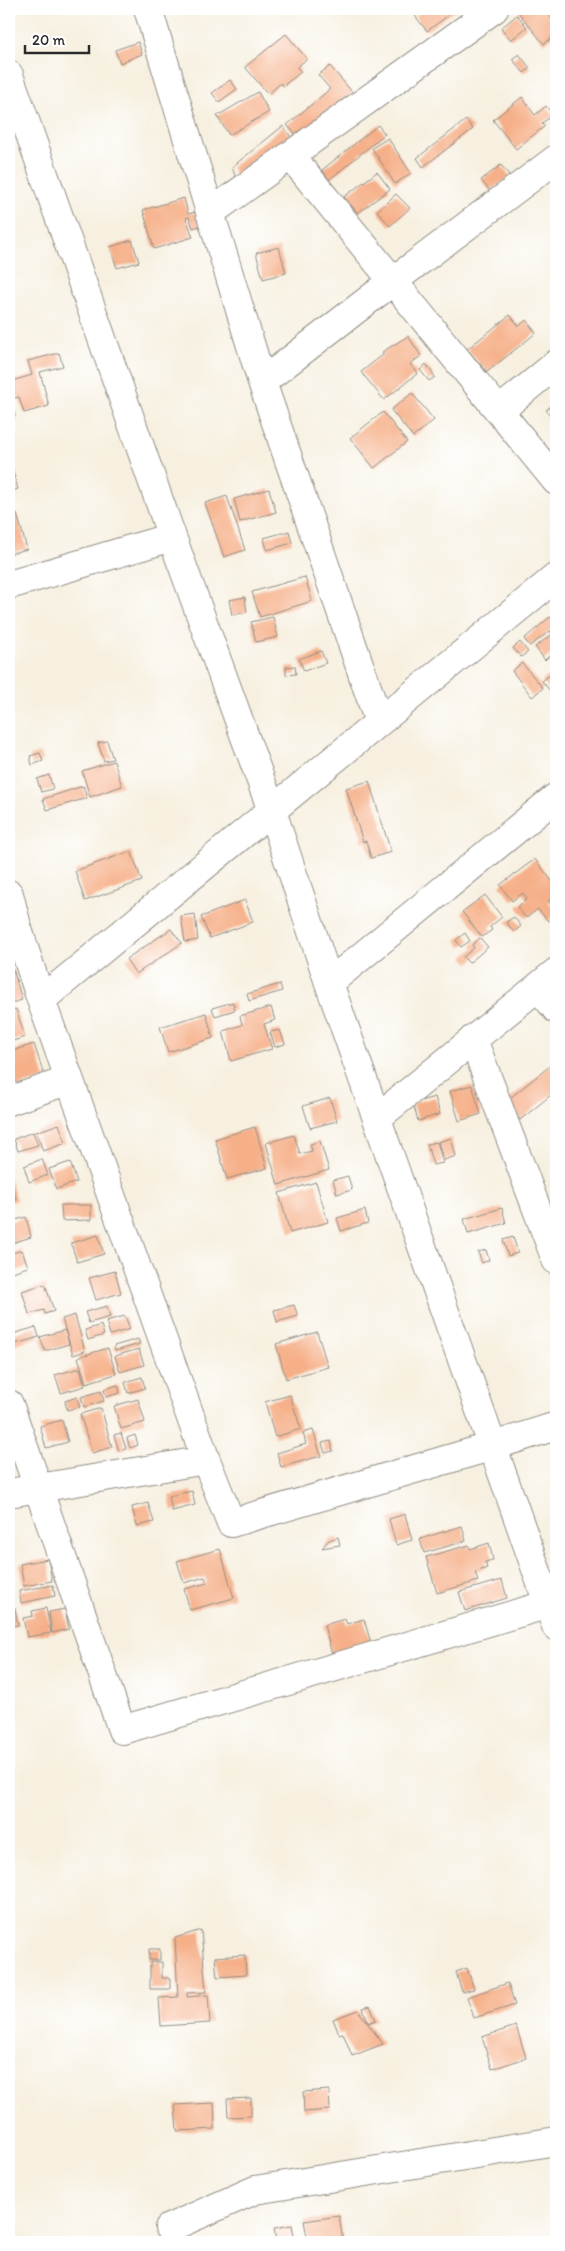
<svg xmlns="http://www.w3.org/2000/svg" width="565" height="2251" viewBox="0 0 565 2251" font-family="Itim,sans-serif">
	<rect width="100%" height="100%" fill="#fff"/>
	<filter id="ink" filterUnits="userSpaceOnUse"><feTurbulence type="fractalNoise" baseFrequency=".02" numOctaves="2"/><feDisplacementMap in="SourceGraphic" scale="10" xChannelSelector="R" yChannelSelector="G"/><feConvolveMatrix kernelMatrix="1 2 1 2 8 2 1 2 1" color-interpolation-filters="sRGB"/></filter>
	<filter id="wash" filterUnits="userSpaceOnUse"><feTurbulence type="fractalNoise" baseFrequency=".0096" numOctaves="4" result="noise"/><feDisplacementMap in="SourceGraphic" scale="20" xChannelSelector="R" yChannelSelector="G"/><feGaussianBlur stdDeviation="1.12" result="paint"/><feColorMatrix in="noise" values="0 0 0 0 0 0 0 0 0 0 0 0 0 0 0 0 0 1.4 0 .05"/><feComposite in="paint" operator="in"/></filter>
	<g filter="url(#wash)">
		<rect width="100%" height="100%" fill="#f7f0e0"/>
		<g id="blocks">
			<path fill="#f6b089" d="M425 9H457L427 31 415 16Z
				M522 9H544L556 24V34L544 44 518 12Z
				M517 15 527 27 511 40 501 28Z
				M286 34 307 59 297 67 301 72 283 86 281 83 268 94 245 67Z
				M138 42 142 54 120 63 115 50Z
				M519 54 530 68 524 73 512 59Z
				M330 66 353 93 299 138 287 125 330 89 318 75Z
				M230 80 237 89 219 102 212 93Z
				M258 92 269 112 229 135 217 116Z
				M522 97 535 115 546 106 553 115 542 123 545 126 516 149 493 120Z
				M466 120 473 129 423 167 417 158Z
				M378 125 385 134 329 180 322 170Z
				M283 126 294 141 238 184 232 167Z
				M388 138 411 173 395 184 372 148Z
				M501 165 510 176 490 191 481 180Z
				M377 172 390 189 358 213 344 197Z
				M396 194 410 208 390 226 377 211Z
				M184 198 188 214 195 212 200 226 193 228 189 217 186 218 193 237 154 249 143 210Z
				M132 240 139 262 117 268 110 247Z
				M279 247 286 273 263 279 256 253Z
				M510 315 519 326 526 320 536 333 487 372 467 349Z
				M408 336 421 356 410 364 418 373 384 400 361 372 384 354 382 352Z
				M59 353 63 366 40 372 49 406 24 413 19 397 11 399 15 416 9 418V382L32 375 28 361Z
				M426 364 435 377 429 381 420 370Z
				M412 393 434 420 413 437 391 410Z
				M554 404 556 406V422L546 410Z
				M383 412 407 442 374 468 350 438Z
				M9 458 18 489 9 492Z
				M269 489 276 512 240 522 234 499Z
				M227 496 245 550 224 557 205 503Z
				M17 514 27 549 9 554V516Z
				M289 531 292 543 267 550 264 538Z
				M305 577 312 601 260 617 252 592Z
				M245 597 247 612 232 615 229 600Z
				M273 617 278 637 256 642 251 622Z
				M550 617 556 625V639L550 631 530 646 524 639Z
				M551 635 556 642V650L545 660 535 647Z
				M520 642 528 652 521 657 513 648Z
				M321 651 326 663 304 671 299 659Z
				M522 663 543 688 532 697 512 671Z
				M295 666 296 674 286 675V667Z
				M556 670V698L542 681Z
				M107 741 113 759 104 761 98 743Z
				M40 753 43 761 32 765 30 756Z
				M114 761 122 786 90 797 82 771Z
				M49 775 53 789 41 792 37 779Z
				M369 781 391 852 371 858 366 841 363 842 346 788Z
				M83 786 87 798 47 810 43 799Z
				M131 851 142 881 85 901 75 871Z
				M535 859 556 886V899L554 896 548 901 556 911V915L548 921 538 909 526 918 517 907 527 899 523 893 512 901 500 885Z
				M485 895 502 917 490 927 492 930 482 937 462 912Z
				M245 900 253 922 210 938 201 917Z
				M195 914 198 940 185 942 181 916Z
				M514 917 521 926 514 932 506 922Z
				M171 929 182 943 136 974 126 959Z
				M465 933 470 941 461 947 456 940Z
				M480 938 488 947 469 963 463 957 474 948 472 945Z
				M13 969 22 1000 9 1004V970Z
				M280 984 282 991 249 1001 247 994Z
				M233 1002 235 1010 215 1016 212 1008Z
				M271 1007 275 1020 264 1024 272 1049 231 1061 223 1031 242 1025 240 1016Z
				M16 1009 25 1037 13 1041 9 1029V1011Z
				M206 1013 213 1038 168 1052 160 1027Z
				M280 1030 285 1044 275 1047 270 1032Z
				M34 1044 45 1078 14 1088 9 1071 16 1068 11 1051Z
				M556 1061V1091L520 1120 505 1102Z
				M472 1085 481 1114 459 1121 450 1091Z
				M435 1097 440 1114 418 1121 413 1103Z
				M330 1098 337 1121 310 1128 303 1106Z
				M59 1124 66 1143 43 1151 36 1132Z
				M255 1127 267 1168 227 1179 215 1139Z
				M33 1132 38 1145 18 1151 14 1139Z
				M294 1135 300 1154 312 1151 310 1144 320 1141 329 1170 278 1185 266 1143Z
				M451 1138 456 1156 444 1160 438 1142Z
				M437 1142 443 1163 433 1165 427 1144Z
				M42 1159 48 1175 29 1182 24 1166Z
				M70 1162 77 1182 56 1189 49 1169Z
				M348 1176 352 1190 337 1194 333 1180Z
				M9 1179 17 1200 9 1203Z
				M316 1182 328 1222 290 1233 279 1193Z
				M61 1205H91V1220L62 1221Z
				M502 1208 506 1223 468 1234 464 1219Z
				M365 1210 368 1223 341 1231 337 1218Z
				M26 1217 31 1237 9 1244V1222Z
				M98 1235 104 1254 77 1262 71 1243Z
				M513 1237 518 1253 508 1256 503 1240Z
				M22 1250 28 1267 9 1273V1254Z
				M486 1250 489 1260 482 1263 478 1252Z
				M115 1271 121 1293 96 1300 89 1278Z
				M45 1284 54 1311 45 1314 44 1310 29 1314 22 1291Z
				M294 1305 298 1316 277 1322 274 1310Z
				M107 1306 110 1317 89 1323 85 1312Z
				M75 1315 85 1351 73 1355 62 1319Z
				M125 1316 130 1329 110 1335 106 1321Z
				M101 1325 104 1335 88 1340 85 1330Z
				M36 1327 39 1337 9 1346V1335Z
				M65 1330 69 1344 45 1351 40 1337Z
				M317 1332 328 1367 286 1379 276 1344Z
				M138 1339 140 1344 115 1351 114 1346Z
				M108 1348 116 1374 86 1383 78 1357Z
				M139 1349 144 1365 120 1372 115 1356Z
				M80 1368 85 1386 61 1393 55 1375Z
				M142 1377 145 1388 128 1393 125 1382Z
				M118 1385 120 1393 106 1397 104 1389Z
				M101 1391 104 1401 84 1407 81 1397Z
				M290 1395 301 1429 275 1437 265 1402Z
				M77 1397 80 1407 67 1410 65 1401Z
				M138 1399 145 1422 121 1429 114 1406Z
				M101 1408 112 1447 92 1453 80 1414Z
				M62 1420 68 1442 46 1448 40 1426Z
				M313 1430 321 1456 281 1467 277 1453 306 1444 303 1433Z
				M121 1433 126 1449 119 1451 114 1435Z
				M135 1435 138 1445 130 1448 127 1438Z
				M331 1441 333 1451 325 1453 322 1443Z
				M192 1491 195 1505 172 1511 169 1496Z
				M148 1503 154 1522 137 1526 132 1507Z
				M405 1514 412 1540 396 1545 389 1519Z
				M462 1526 466 1541 424 1553 420 1539Z
				M338 1537 340 1545 322 1548 329 1540Z
				M489 1543 493 1560 485 1562 487 1568 475 1572 478 1581 437 1593 426 1557 469 1545 470 1549Z
				M220 1549 234 1598 190 1610 184 1589 207 1583 205 1577 184 1583 177 1561Z
				M48 1559 52 1581 24 1586 20 1564Z
				M502 1580 507 1598 465 1611 459 1592Z
				M53 1585 55 1596 21 1603 19 1591Z
				M15 1608 18 1625 9 1627V1610Z
				M46 1608 51 1633 27 1637 23 1618 33 1616 32 1611Z
				M65 1609 69 1629 52 1633 49 1612Z
				M345 1619 347 1624 364 1619 372 1647 333 1658 324 1625Z
				M201 1930 206 1992 187 1993V1997L208 1995 210 2023 161 2026 159 1998 178 1997 175 1938Z
				M149 1949H160V1960H149Z
				M245 1955 246 1975 217 1977 215 1957Z
				M150 1962H162V1978H170V1989H150Z
				M467 1968 474 1989 462 1992 456 1972Z
				M508 1983 515 2005 474 2018 467 1997Z
				M370 2006 376 2020 368 2023 363 2008Z
				M358 2010 383 2044 352 2056 343 2033 339 2034 333 2019Z
				M516 2026 526 2058 492 2069 482 2037Z
				M329 2090 330 2110 304 2112 303 2092Z
				M251 2098V2116L228 2117 227 2099Z
				M214 2103 215 2129 177 2131 175 2105Z
				M339 2216 343 2242H308L304 2221Z
				M292 2225 295 2242H276L274 2228Z"/>
		</g>
	</g>
	<g filter="url(#ink)">
		<use href="#blocks" fill-opacity="0" stroke="#918e86" stroke-width="1"/>
		<g fill="none" stroke-linecap="round" stroke-linejoin="round">
			<defs>
				<path id="minor" d="M148 9 262 382 379 722
					M9 75 172 537 272 811 329 983 556 1626
					M290 155 556 481
					M210 213 494 9
					M262 382 393 281 556 159
					M499 411 556 364
					M9 585 172 537
					M9 894 17 926 41 1000 206 1460 231 1523 493 1446 556 1426
					M329 983 556 797
					M538 987 556 1009
					M41 1000 556 577
					M473 1039 556 1260
					M9 1101 69 1080
					M377 1118 556 972
					M9 1404 122 1730 556 1602
					M9 1493 206 1460
					M169 2228 255 2190 556 2141"/>
			</defs>
			<use href="#minor" stroke="#918e86" stroke-width="30"/>
			<use href="#minor" stroke="#fff" stroke-width="28"/>
		</g>
	</g>
	<rect width="565" height="2251" fill="none" stroke="#fff" stroke-width="30"/>
	<path d="M25 45v8h64v-8" fill="none" stroke="#2b2b2b" stroke-width="2.5"/>
	<text x="32" y="45" font-size="15" fill="#2b2b2b" stroke="#ffffff" stroke-width="4" paint-order="stroke">20 m</text>
</svg>
